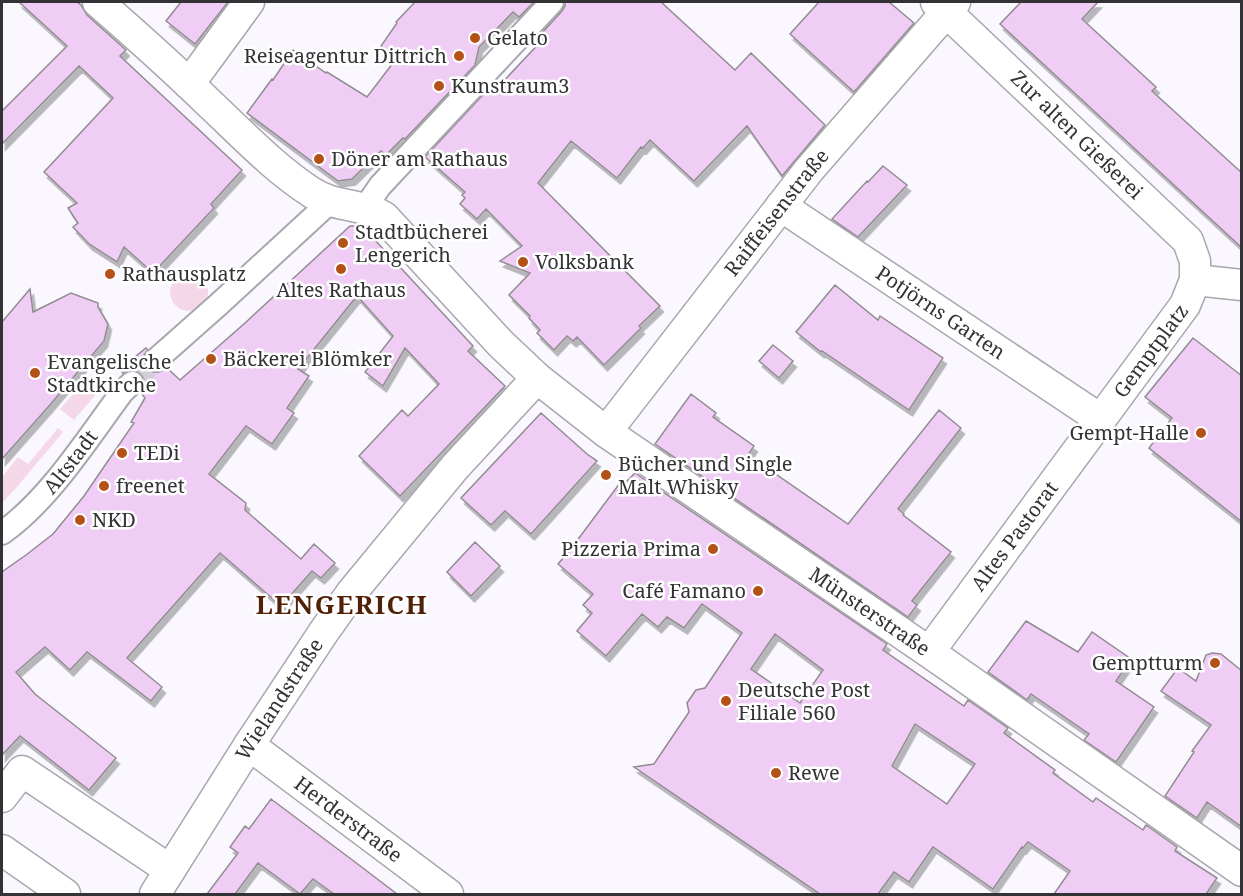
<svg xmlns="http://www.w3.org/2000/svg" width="1243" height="896" viewBox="0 0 1243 896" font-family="'Noto Serif',serif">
	<defs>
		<filter id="shadow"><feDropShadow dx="3.5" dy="6" stdDeviation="0" flood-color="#0004"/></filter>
	</defs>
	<rect width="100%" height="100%" fill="#faf8fe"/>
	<path fill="#f5d8e8" d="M170 292a19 19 0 1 1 38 0a19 19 0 1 1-38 0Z
		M90 375 103 386 74 420 60 409Z
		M58 428 63 432 16 488 2 503V477L18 457 28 464Z"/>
	<path fill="#efcdf4" stroke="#928c92" stroke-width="1.5" fill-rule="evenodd" filter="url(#shadow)" d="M19 2H77L81 5 87 15 126 50 120 56 242 170 211 204 214 208 153 273 124 247 117 262 89 244 73 227 78 223 68 208 77 203 44 172 113 98 79 66 2 144V111L67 46Z
		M181 2H228L195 44 166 21Z
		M415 2H534L519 17 513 12 479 47 475 65 405 139 403 138 386 155 381 151 352 179 338 181 247 113 272 79 273 80 293 50 326 73 327 72 367 97 396 59 381 46 397 23 396 22Z
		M565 2H661L735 70 751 53 825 125 782 176 747 126 694 181 650 140 643 148 641 147 617 178 571 141 538 183 660 306 639 326 641 328 604 365 577 337 573 341 567 336 554 350 537 333 540 330 529 318 530 316 509 295 530 273 500 261 522 246 486 209 477 219 460 204 465 198 462 195 465 192 425 157 494 83 498 87 545 37 541 34 562 11 565 6Z
		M819 2H889L914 23 854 92 790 34Z
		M1021 2H1098L1082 19 1156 87 1152 91 1242 173V248L1000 24Z
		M883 166 907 185 858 237 832 219 867 181 868 182Z
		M350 226H362L473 346 468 351 505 386 400 496 359 456 402 410 408 416 439 384 405 348 383 386 365 372 393 336 357 296 298 369 309 376 287 408 294 413 272 444 246 426 209 474 246 503 245 510 301 559 314 544 335 563 321 578 312 571 281 606 220 553 127 658 162 687 151 701 87 652 70 670 45 647 16 672 35 694 116 758 89 790 20 736 2 755V572L26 555 53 534 84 496 134 423 131 422 145 398 141 393 145 387V380L142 375 137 370H130L123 373 120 369 146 348 148 350 144 355V361L147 368 152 372H159L167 368 180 380 245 323Z
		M835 285 878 320 880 316 943 358 909 410 822 351 821 352 796 332Z
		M30 289 33 312 71 293 98 303V307L108 324 104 341 49 406 2 459V322Z
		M1193 338 1242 376V522L1149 448 1172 418 1145 397Z
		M773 345 793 361 779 378 759 361Z
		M691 394 716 413 713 417 754 446 748 455 848 524 939 410 961 428 898 509 904 514 903 515 951 552 912 601 917 605 908 617 655 444Z
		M541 413 587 454 597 461 531 534 505 511 491 525 461 498Z
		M635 473 887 644 883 650 964 706 968 700 1008 728 1004 733 1055 770 1053 773 1093 802 1096 798 1143 830 1146 825 1177 847 1175 851 1217 878 1206 894H1054L1070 871 1028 842 1023 848 1022 847 993 889 933 847 909 882 894 872 878 894H820L634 767 654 764 689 712 687 703 696 690 705 688 742 633 702 604 684 628 667 617 658 627 642 614 606 656 577 631 592 613 583 605 593 594 558 564 570 550 623 479 626 482ZM775 634 823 670 800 703 751 669ZM915 724 975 764 947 804 892 766Z
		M475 542 500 566 471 596 447 572Z
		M1026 621 1078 652 1092 632 1131 659 1116 681 1154 707 1116 762 1084 740 1089 734 1031 694 1027 700 988 672Z
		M1212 653 1221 654 1242 671V827L1207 802 1197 818 1165 796 1194 752 1192 751 1211 725 1161 691 1178 668 1196 681 1206 655Z
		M271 799 355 862 397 894H334L313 879 300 894 258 863 235 894H207L238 853 230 847 245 826 249 829Z"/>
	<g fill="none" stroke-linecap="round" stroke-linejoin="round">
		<path stroke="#d2d0d6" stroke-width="22" stroke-dasharray="22 11" stroke-linecap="butt" d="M132 383 157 359"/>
		<defs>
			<g id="pedestrian">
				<path d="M365 208 380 186 552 2"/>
				<path d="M157 359 218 305 330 202"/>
				<path id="s1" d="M2 533C50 499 87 439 123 391L132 383"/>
			</g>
			<g id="minor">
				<path id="s2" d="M98 2C136 35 174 69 210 104 242 134 274 168 311 192 333 207 361 203 384 217L501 344 537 378 606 432 929 652 1242 871"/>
				<path d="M189 84 249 2"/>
				<path id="s3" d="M781 206 1100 419"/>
				<path d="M1195 280 1242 285"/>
				<path id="s4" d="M606 432 809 170 955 2"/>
				<path id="s5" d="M929 652 1185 305 1195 280V261L1188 241 936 2"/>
				<path id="s6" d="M249 745 448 894"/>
				<path d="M2 797 22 771 170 870"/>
				<path d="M2 850 65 894"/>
				<path id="s7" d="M155 894 249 745 323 633 352 592 455 467 537 378"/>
			</g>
		</defs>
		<use href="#pedestrian" stroke="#a9a6ae" stroke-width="26"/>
		<use href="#minor" stroke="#a9a6ae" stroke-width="33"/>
		<use href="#pedestrian" stroke="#fff" stroke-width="22"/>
		<use href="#minor" stroke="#fff" stroke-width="30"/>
	</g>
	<g fill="#b35117" stroke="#fff" stroke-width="2">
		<circle cx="475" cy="38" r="6"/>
		<circle cx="459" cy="56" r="6"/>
		<circle cx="439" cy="86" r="6"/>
		<circle cx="319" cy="159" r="6"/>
		<circle cx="343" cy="243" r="6"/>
		<circle cx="523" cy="262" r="6"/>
		<circle cx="341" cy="269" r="6"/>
		<circle cx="110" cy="274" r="6"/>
		<circle cx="211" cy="359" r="6"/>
		<circle cx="35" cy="373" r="6"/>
		<circle cx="1201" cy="433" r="6"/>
		<circle cx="122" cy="453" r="6"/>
		<circle cx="606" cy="475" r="6"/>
		<circle cx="104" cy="486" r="6"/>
		<circle cx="80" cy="520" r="6"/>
		<circle cx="713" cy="549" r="6"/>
		<circle cx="758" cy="591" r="6"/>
		<circle cx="1215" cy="663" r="6"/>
		<circle cx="726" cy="701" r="6"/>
		<circle cx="776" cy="773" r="6"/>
	</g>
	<g text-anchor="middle" stroke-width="5" stroke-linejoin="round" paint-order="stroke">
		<g font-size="20" fill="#333235" stroke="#fff" text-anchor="start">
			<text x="487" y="45">Gelato</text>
			<text x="447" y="63" text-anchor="end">Reiseagentur Dittrich</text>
			<text x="451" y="93">Kunstraum3</text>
			<text x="331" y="166">Döner am Rathaus</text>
			<text x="355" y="239">Stadtbücherei<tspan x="355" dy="23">Lengerich</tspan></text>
			<text x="535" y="269">Volksbank</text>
			<text x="122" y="281">Rathausplatz</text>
			<text x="341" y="297" text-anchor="middle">Altes Rathaus</text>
			<text x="223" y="366">Bäckerei Blömker</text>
			<text x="47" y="369">Evangelische<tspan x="47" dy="23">Stadtkirche</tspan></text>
			<text x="1189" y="440" text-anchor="end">Gempt-Halle</text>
			<text x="134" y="460">TEDi</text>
			<text x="618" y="471">Bücher und Single<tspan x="618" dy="23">Malt Whisky</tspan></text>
			<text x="116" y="493">freenet</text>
			<text x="92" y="527">NKD</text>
			<text x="701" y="556" text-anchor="end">Pizzeria Prima</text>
			<text x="746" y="598" text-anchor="end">Café Famano</text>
			<text x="1203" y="670" text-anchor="end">Gemptturm</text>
			<text x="738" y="697">Deutsche Post<tspan x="738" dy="23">Filiale 560</tspan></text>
			<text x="788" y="780">Rewe</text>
		</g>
		<g font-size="20" fill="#333235" stroke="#fff">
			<text transform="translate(1077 135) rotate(44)" y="7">Zur alten Gießerei</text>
			<text dy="7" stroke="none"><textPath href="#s4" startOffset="278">Raiffeisenstraße</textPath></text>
			<text dy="7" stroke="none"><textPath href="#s3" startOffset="192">Potjörns Garten</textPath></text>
			<text dy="7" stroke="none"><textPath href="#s5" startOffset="374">Gemptplatz</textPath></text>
			<text dy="7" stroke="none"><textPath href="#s1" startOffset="99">Altstadt</textPath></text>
			<text dy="7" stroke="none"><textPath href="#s5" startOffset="144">Altes Pastorat</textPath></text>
			<text dy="7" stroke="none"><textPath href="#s2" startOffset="992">Münsterstraße</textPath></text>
			<text dy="7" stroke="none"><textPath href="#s7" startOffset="231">Wielandstraße</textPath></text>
			<text dy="7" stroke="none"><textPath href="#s6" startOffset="124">Herderstraße</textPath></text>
		</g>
		<g font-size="26" font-weight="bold" letter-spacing="1.5" fill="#502106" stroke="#fff">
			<text x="342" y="614">LENGERICH</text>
		</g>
	</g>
	<rect width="1243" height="896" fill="none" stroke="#333235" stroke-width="6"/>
</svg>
